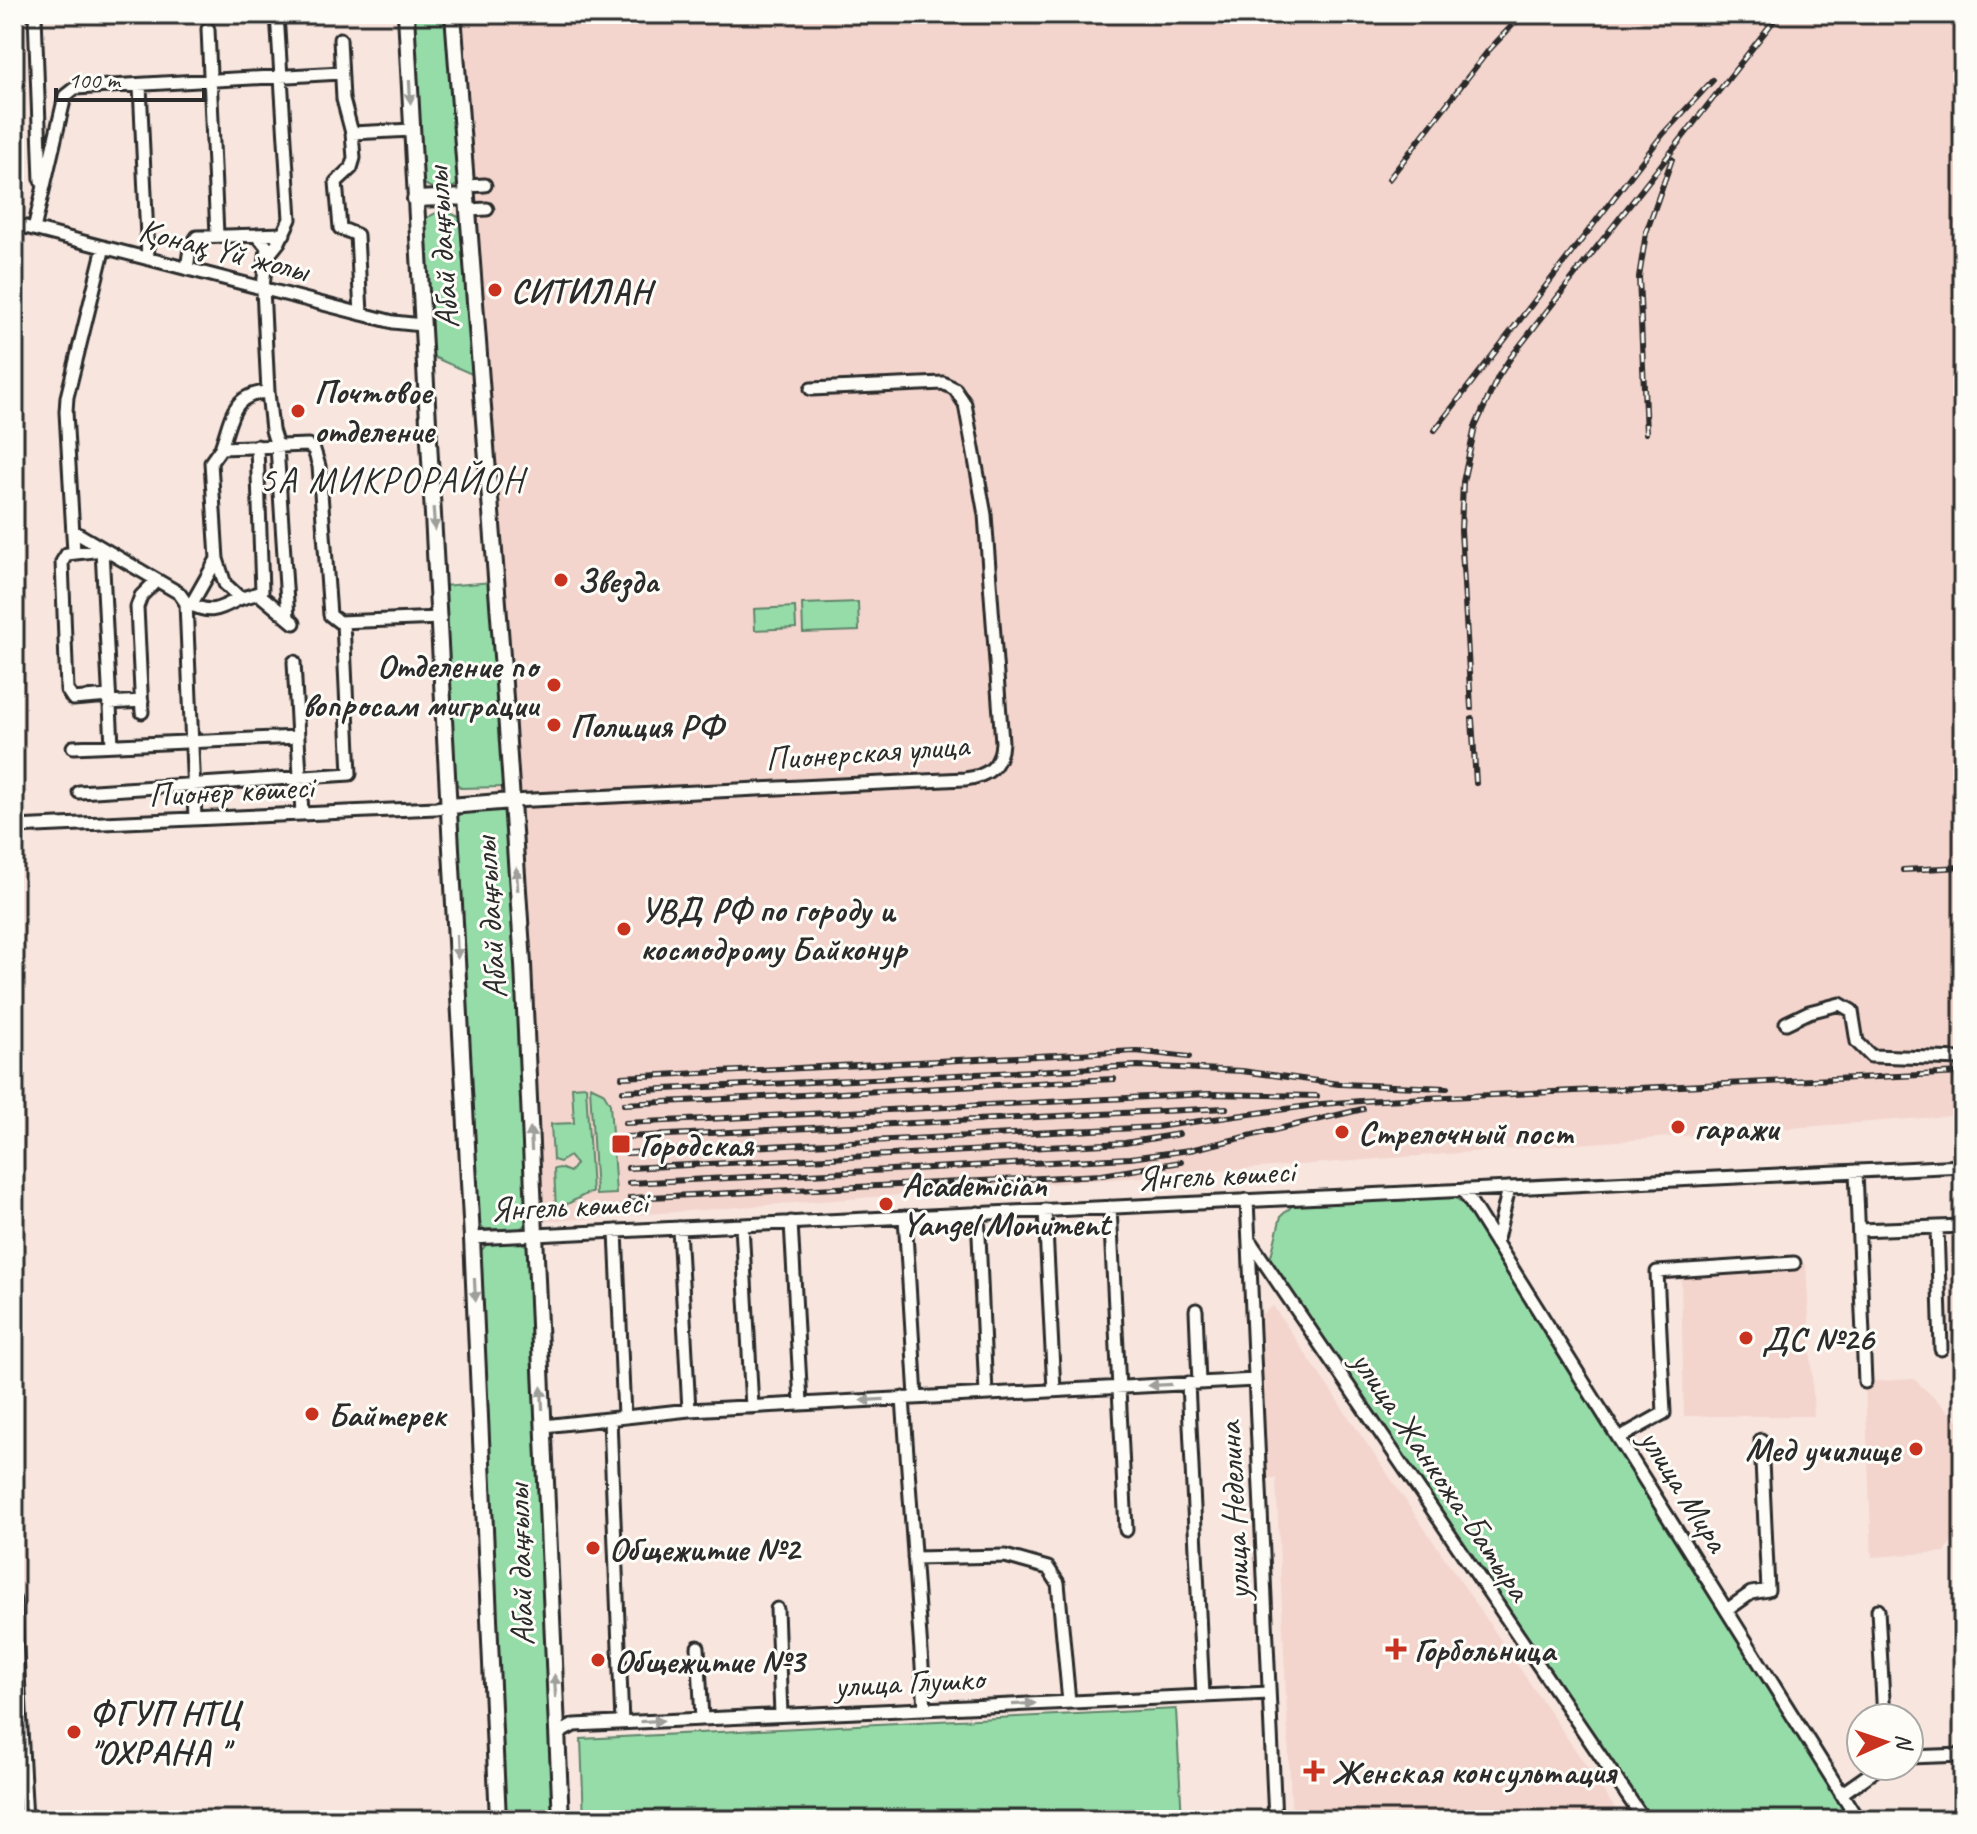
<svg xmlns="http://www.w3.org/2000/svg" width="1977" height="1834" viewBox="0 0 1977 1834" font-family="Caveat,sans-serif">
	<rect width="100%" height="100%" fill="#f7e5de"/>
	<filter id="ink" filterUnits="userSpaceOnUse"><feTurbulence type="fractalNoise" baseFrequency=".0125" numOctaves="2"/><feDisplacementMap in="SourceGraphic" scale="16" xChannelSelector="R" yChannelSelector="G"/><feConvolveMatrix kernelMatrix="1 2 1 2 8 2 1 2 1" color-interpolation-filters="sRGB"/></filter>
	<g filter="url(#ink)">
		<path fill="#f3d5cd" d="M461 14H1963V1115L515 1224Z
			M1806 1264 1814 1416H1684L1681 1273Z
			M1273 1306 1623 1820H1292L1276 1478H1266L1257 1317Z
			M1914 1379 1963 1425V1523L1945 1552 1872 1557 1865 1382Z"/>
		<path fill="#96dca9" stroke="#60846a" stroke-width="2" d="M412 14H446L460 183C448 192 431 191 421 181Z
			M446 211 463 219 476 376 429 355 422 220 438 212Z
			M14 237 18 238 23 334H14Z
			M493 582 505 781 501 787 461 788 454 781 442 586Z
			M858 602 859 631 803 633 802 604Z
			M795 607 796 628 755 630 754 609Z
			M503 807 510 814 528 1222 520 1229H483L476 1218 455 819 463 809Z
			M586 1086 592 1193 586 1194 556 1210 554 1169 560 1168 570 1172 576 1164 569 1156 560 1162 553 1160 551 1124 574 1123 572 1087Z
			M590 1086 603 1092 610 1104 616 1194 596 1195Z
			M1453 1196 1465 1205 1852 1820H1653L1270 1260 1281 1216 1292 1206Z
			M520 1242 531 1248 556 1820H503L478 1254 486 1245Z
			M1176 1709 1182 1820H584L581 1739Z"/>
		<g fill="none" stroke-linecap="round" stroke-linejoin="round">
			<defs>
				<path id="minor" d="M35 14 41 181
					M208 29 217 235
					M340 39 343 99 352 133 354 158 351 168 336 182 340 228 357 235 361 314
					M140 86 148 259
					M352 133 412 130
					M466 186 485 185
					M468 210 487 209
					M14 224 393 322 422 325
					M34 229 65 96 75 88 341 73
					M257 235 267 247 263 288 268 392 272 430 277 446 288 618
					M267 257 279 242 290 219 277 14
					M187 269 190 248 197 237 284 234
					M221 448C232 418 231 394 268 392
					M73 531 179 593 186 603 195 819
					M74 552 66 412 67 397 104 247
					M259 594 294 623
					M240 598 225 584 217 559 211 462 221 448 308 445 314 450 319 466 330 615 339 622 440 618
					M186 603C211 613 213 612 237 600 245 596 254 596 262 591L257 446
					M191 605 217 559
					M294 662 302 814
					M109 696 73 699 67 690 62 562 67 554 102 550 112 745
					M109 703 142 701
					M142 712 137 607 141 596 156 581
					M73 747 298 737
					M79 792 350 774 343 622
					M512 801 965 779C988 776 1001 767 1002 742L985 515 965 404 955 389 943 383 811 389
					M14 827 436 808 450 806
					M1786 1023 1809 1012 1840 1004 1852 1011 1857 1042 1871 1056 1963 1059
					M1856 1171 1865 1382
					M1463 1190 1858 1820
					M1247 1200 1275 1820
					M1110 1207 1126 1530
					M1045 1210 1054 1390
					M978 1213 986 1394
					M905 1217 916 1397
					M791 1222 801 1403
					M742 1225 752 1407
					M1937 1227 1941 1349
					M679 1228 689 1410
					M1859 1230 1963 1226
					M616 1231 624 1416
					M472 1238 1963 1166
					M1249 1240 1644 1820
					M1496 1243 1509 1188
					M1196 1310 1199 1383
					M1188 1383 1203 1696
					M903 1398 925 1708
					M610 1419 622 1723
					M544 1426 689 1410 1255 1380
					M1619 1438 1664 1413 1657 1272 1794 1263
					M914 1558 1005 1556 1048 1568 1058 1583 1069 1702
					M14 1600 26 1820
					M777 1609 781 1715
					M1727 1610 1751 1593 1768 1590 1761 1440
					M1878 1610 1884 1718
					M698 1647 702 1719
					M557 1739 563 1731 574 1725 1269 1693
					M1909 1757 1963 1755
					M1841 1794 1881 1766"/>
				<path id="major" d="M406 14 472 1238 498 1820
					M453 14 503 669 523 964 561 1820
					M415 199 467 197
					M450 806 512 801"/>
			</defs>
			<use href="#minor" stroke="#2b2b2b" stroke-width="17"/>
			<use href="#major" stroke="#2b2b2b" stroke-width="20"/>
			<use href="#minor" stroke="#fdfcf7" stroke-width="11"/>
			<use href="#major" stroke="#fdfcf7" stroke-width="14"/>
			<defs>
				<path id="rail" d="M1389 179 1488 51 1523 14
					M1435 430 1663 134 1713 80
					M1646 433 1639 277 1646 233 1672 159
					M1471 708 1461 530 1463 482 1475 427 1498 377 1511 357 1779 14
					M1472 719 1476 783
					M1903 870 1963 867
					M622 1077 1136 1051 1189 1057
					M623 1091 1138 1066 1242 1071 1339 1084 1447 1088
					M624 1104 1114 1079
					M625 1123 1208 1094 1317 1096
					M626 1137 1226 1108
					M627 1153 1156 1127 1322 1104 1361 1101 1963 1073
					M628 1168 1125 1143 1179 1134
					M629 1183 1130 1158 1190 1150 1363 1109
					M630 1198 1102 1175 1181 1162"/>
			</defs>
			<use href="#rail" stroke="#2b2b2b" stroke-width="6"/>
			<use href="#rail" stroke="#fdfcf7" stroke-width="3" stroke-dasharray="9" stroke-linecap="butt"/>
		</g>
		<defs><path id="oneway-solid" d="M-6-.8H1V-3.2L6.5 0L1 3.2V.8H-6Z" transform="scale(2)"/></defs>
		<g fill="#9e9e9b">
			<use href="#oneway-solid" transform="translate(410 92) rotate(87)"/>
			<use href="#oneway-solid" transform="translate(434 519) rotate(86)"/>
			<use href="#oneway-solid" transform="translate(517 879) rotate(-94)"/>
			<use href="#oneway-solid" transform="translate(457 947) rotate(87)"/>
			<use href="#oneway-solid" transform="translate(531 1139) rotate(-93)"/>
			<use href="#oneway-solid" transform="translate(475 1290) rotate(87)"/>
			<use href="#oneway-solid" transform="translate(1160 1385) rotate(177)"/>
			<use href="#oneway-solid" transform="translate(542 1398) rotate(-93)"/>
			<use href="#oneway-solid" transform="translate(872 1400) rotate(177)"/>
			<use href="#oneway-solid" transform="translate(555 1686) rotate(-93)"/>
			<use href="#oneway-solid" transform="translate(1024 1704) rotate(-3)"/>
			<use href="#oneway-solid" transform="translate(652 1721) rotate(-3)"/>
		</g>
	</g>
	<g fill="#c8321e" stroke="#fdfcf7" stroke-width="3">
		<circle cx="495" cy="290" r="8"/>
		<circle cx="298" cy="411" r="8"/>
		<circle cx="561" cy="580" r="8"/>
		<circle cx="554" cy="685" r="8"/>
		<circle cx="554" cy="725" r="8"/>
		<circle cx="624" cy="929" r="8"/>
		<circle cx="1678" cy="1127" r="8"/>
		<circle cx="1342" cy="1132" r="8"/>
		<rect x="611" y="1134" width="20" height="20" rx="4"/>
		<circle cx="886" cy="1204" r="8"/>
		<circle cx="1746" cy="1338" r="8"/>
		<circle cx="312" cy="1414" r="8"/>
		<circle cx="1916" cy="1449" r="8"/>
		<circle cx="593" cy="1548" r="8"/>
		<path d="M1392 1637h8v8h8v8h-8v8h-8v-8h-8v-8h8z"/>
		<circle cx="598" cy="1660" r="8"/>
		<circle cx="74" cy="1732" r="8"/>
		<path d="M1310 1759h8v8h8v8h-8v8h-8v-8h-8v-8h8z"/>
	</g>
	<g text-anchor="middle" stroke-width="6" stroke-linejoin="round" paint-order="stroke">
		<g font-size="34" fill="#2b2b2b" stroke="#fdfcf7">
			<text transform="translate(441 248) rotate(-94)" y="12">Абай даңғылы</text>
			<text transform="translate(224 249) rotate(14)" y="12">Қонақ Үй жолы</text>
			<text transform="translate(867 751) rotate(-4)" y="12">Пионерская улица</text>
			<text transform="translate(231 790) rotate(-3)" y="12">Пионер көшесі</text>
			<text transform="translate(489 918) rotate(-94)" y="12">Абай даңғылы</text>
			<text transform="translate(1216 1174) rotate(-3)" y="12">Янгель көшесі</text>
			<text transform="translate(569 1205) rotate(-3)" y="12">Янгель көшесі</text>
			<text transform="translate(1442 1475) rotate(56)" y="12">улица Жанкожа-Батыра</text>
			<text transform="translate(1685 1490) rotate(58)" y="12">улица Мира</text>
			<text transform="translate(1233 1511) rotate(-93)" y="12">улица Неделина</text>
			<text transform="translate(519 1565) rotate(-92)" y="12">Абай даңғылы</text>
			<text transform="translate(909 1681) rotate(-3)" y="12">улица Глушко</text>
		</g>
		<g font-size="34" font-weight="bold" fill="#2b2b2b" stroke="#fdfcf7" text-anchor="start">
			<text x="511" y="302">СИТИЛАН</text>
			<text x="314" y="403">Почтовое<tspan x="314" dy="39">отделение</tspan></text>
			<text x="577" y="592">Звезда</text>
			<text x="538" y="677" text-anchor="end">Отделение по<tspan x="538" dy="39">вопросам миграции</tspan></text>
			<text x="570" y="737">Полиция РФ</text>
			<text x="640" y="921">УВД РФ по городу и<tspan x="640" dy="39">космодрому Байконур</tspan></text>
			<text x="1694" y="1139">гаражи</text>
			<text x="1358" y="1144">Стрелочный пост</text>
			<text x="639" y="1156">Городская</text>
			<text x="902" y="1196">Academician<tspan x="902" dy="39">Yangel Monument</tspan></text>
			<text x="1762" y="1350">ДС №26</text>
			<text x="328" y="1426">Байтерек</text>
			<text x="1900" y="1461" text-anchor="end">Мед училище</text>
			<text x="609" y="1560">Общежитие №2</text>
			<text x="1414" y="1661">Горбольница</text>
			<text x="614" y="1672">Общежитие №3</text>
			<text x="90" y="1724">ФГУП НТЦ<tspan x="90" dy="39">"ОХРАНА "</tspan></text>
			<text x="1332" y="1783">Женская консультация</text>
		</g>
		<g font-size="36" letter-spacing="2" fill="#2b2b2b" stroke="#fdfcf7">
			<text x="392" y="492">5А МИКРОРАЙОН</text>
		</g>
	</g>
	<rect width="1977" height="1834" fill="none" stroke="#fdfcf7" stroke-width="48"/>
	<rect x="24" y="24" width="1929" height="1786" fill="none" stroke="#2b2b2b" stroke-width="3" filter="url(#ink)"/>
	<g transform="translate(1885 1742) rotate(87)"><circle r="38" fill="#fdfcf7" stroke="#a9a8a5" stroke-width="2"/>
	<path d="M0-6L14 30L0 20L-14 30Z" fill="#c8321e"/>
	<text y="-12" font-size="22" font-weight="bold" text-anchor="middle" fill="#2b2b2b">N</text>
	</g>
	<path d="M56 88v12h148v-12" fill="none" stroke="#2b2b2b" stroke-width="4"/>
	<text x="68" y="88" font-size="24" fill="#2b2b2b" stroke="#fdfcf7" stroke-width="6" paint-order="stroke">100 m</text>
</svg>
